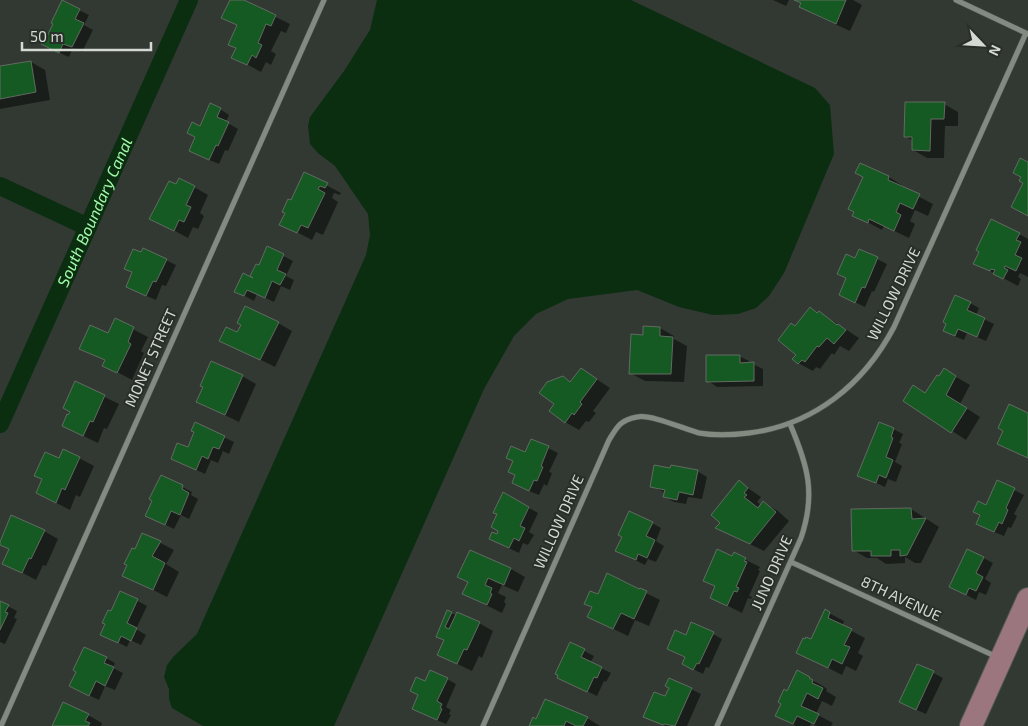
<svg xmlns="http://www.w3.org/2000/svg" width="1028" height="726" viewBox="0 0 1028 726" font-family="'Exo 2',sans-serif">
	<rect width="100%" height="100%" fill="#323932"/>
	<path fill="#0b2e11" d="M377 0H631L815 88 830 105 834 154 784 273 769 296 756 308 738 314 713 315 679 307 637 290 568 299 536 314 514 336 484 389 334 726H203L172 708 169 699V689L164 677 167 665 174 656 197 634 366 255 370 235 368 214 335 166 318 153 310 144 308 126 310 117 344 71 370 30Z"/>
	<path fill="#0007" d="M231 0H241L290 24 286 33 281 31 271 51 276 54 271 65 266 62 261 72 233 57 237 48 238 26 223 18Z
		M773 0H789L786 6Z
		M796 0H853L862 5 850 31 815 15 801 6 802 4Z
		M62 2 89 15 84 25 93 30 82 52 73 48 69 57 51 49 48 37Z
		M31 62 45 70 50 100 0 109V67Z
		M944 104 958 112V126H945L944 158H927L913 150V141L905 136Z
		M220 109 229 115 226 122 238 129 228 151 225 150 219 164 200 156 196 137 201 127Z
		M860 164 889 177 903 186 902 188 933 204 928 216 915 210 910 221 915 224 909 238 884 226 882 230 854 215 865 177Z
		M305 174 341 193 340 195 334 193 332 198 338 202 323 235 316 232 312 240 281 224Z
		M177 186 194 187 208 195 200 213 204 216 198 229 193 227 188 238 151 218Z
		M1019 234 1028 239V277L1020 273 1018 277 1021 279 1018 286 975 263Z
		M268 248 293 261 286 276 294 280 290 290 281 286 274 302 257 294 254 301 236 291 250 278 256 265 259 267Z
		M859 250 887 264 874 292 872 291 865 307 840 295Z
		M166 260 176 265 166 286 162 285 156 300 137 292Z
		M970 303 979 308 976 315 994 324 986 341 967 333 964 340 954 336Z
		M810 309 833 321 859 338 849 351 840 346 834 355 832 353 820 369 816 367 813 371 798 363 796 327Z
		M115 320 148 337 141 351 144 353 132 380 104 365 106 361 81 348 108 335Z
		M278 323 292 331 275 367 221 340Z
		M644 327 660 328 674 336V339L687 346 684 382 645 381 630 373 644 337Z
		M739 356 749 361V364H753L763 369V386L717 387 708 381Z
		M581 369 610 388 593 411 596 413 589 422 586 421 579 430 565 422 556 404 563 377 571 382Z
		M944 370 970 385 960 404 980 417 966 440 905 400 926 394Z
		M242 376 256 384 239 422 198 402Z
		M76 383 119 404 107 429 104 428 98 443 63 426 69 417Z
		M196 424 234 442 229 454 223 451 218 463 211 460 205 474 182 463 196 432Z
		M893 429 903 434 899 443 902 444 895 462 902 466 896 482 888 479 885 487 859 475Z
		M532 440 558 453 549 472 552 473 547 486 544 484 539 495 522 488 516 475 514 461 526 454Z
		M79 458 94 466 80 497 76 495 70 510 37 493 60 459Z
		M697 471 707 477 702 499 688 497 686 504 674 502 665 497 666 493 651 486Z
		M161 476 192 492 191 495 198 499 189 519 181 515 174 529 156 520 153 500Z
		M739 482 761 497 757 502 760 504 758 506 760 508 764 503 778 511 789 521 764 551 717 528 722 522Z
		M998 482 1024 495 1014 514 1017 516 1011 528 1008 527 1004 536 987 529 986 506Z
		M504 494 538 513 529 532 534 535 528 545 523 543 519 553 500 544 497 536 500 531 498 514Z
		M911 509 939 527 921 563H915L905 557V563L886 564 877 558H867L853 550V510Z
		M652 523 661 528 656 541 664 546 656 562 648 559 645 565 617 551Z
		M44 531 58 539 46 566 43 565 36 580 4 563 10 549Z
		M143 534 174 550 166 564 179 572 167 597 124 575Z
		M968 550 993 563 985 579 991 583 986 595 979 592 976 600 951 587Z
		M471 552 511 569 525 577 518 592 502 585 498 593 506 597 504 602 506 604 502 613 464 594 469 582Z
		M734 554 760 567 758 570 760 571 749 596 752 597 751 599 748 598 742 613 712 598 716 587 705 580Z
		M640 590 660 600 649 626 635 620 628 636 589 617 593 608 586 604 598 595Z
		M121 592 147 606 136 629 146 635 141 645 130 640 127 647 101 634Z
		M0 602 17 611 14 618 17 619 5 644 0 642Z
		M825 611 844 621 842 626 865 638 858 653 863 656 856 671 846 666 842 675 797 652 811 641Z
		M448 612 479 623 493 631 482 658 479 656 472 671 439 655 445 641 437 636Z
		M713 634 722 639 709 668 706 667 703 674 693 669 686 658 668 649 687 636Z
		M571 644 594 656 590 663 611 673 606 682 604 681 597 696 568 682Z
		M106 658 115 663 113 668 123 673 115 690 105 686 99 700 80 691Z
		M918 665 943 678 926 714 910 707Z
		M797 672 823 686 827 689 826 691 836 697 832 706 822 701 816 714 833 723 831 726H817L811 723 810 726H796L777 715Z
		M447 679 456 684 446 707 451 710 449 714 451 715 446 724 423 714 425 683Z
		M691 689 701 694 687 726H666L645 716 666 698Z
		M88 715 102 723 101 726H53Z
		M587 718 600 726H531L537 720Z"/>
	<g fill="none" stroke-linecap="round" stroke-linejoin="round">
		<g stroke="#0b2e11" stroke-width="18">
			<path d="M0 186 88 227"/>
			<path id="s1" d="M0 424 189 0"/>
		</g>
	</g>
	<path fill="#165a23" stroke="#626a62" d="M62 0 80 9 75 19 84 23 72 47 63 44 59 53 41 44 45 35 47 36 53 24 51 23Z
		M230 0H244L276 15 271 26 266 24 258 43 262 45 256 58 252 55 247 65 231 58 236 48 228 45 237 25 221 18Z
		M794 0H846L836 24 799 7 801 3Z
		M31 61 36 92 0 99V66Z
		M905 102H945L944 119H931L930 151 912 150V137H904Z
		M210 103 221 108 217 117 229 122 218 146 216 145 209 160 189 151 195 137 187 133 192 122 200 126Z
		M1020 158 1028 162V216L1011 207 1023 183 1019 181 1021 177 1013 173Z
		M860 163 889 176 888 180 920 194 913 209 900 203 896 212 901 215 894 231 869 219 868 223 852 216 854 212 848 209 863 177 855 173Z
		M304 172 328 183 325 188 320 186 318 189 325 193 308 228 301 225 297 233 279 225 285 213 282 212 288 199 291 200Z
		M179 178 195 186 186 205 191 207 184 222 179 220 174 231 149 219 169 181 176 184Z
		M991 219 1020 233 1016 240 1021 242 1015 255 1022 258 1016 271 1005 266 1004 268 1008 270 1003 279 993 274 995 270 991 269 990 271 973 264 979 252 976 250Z
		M267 246 284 254 277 270 286 274 280 285 272 281 265 298 247 290 244 296 234 292 243 273 253 278 250 276 256 264 259 265Z
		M143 248 167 259 156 282 153 281 146 296 126 287 132 272 124 269 133 249 141 252Z
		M859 249 878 257 865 288 862 287 855 303 839 295 846 278 837 274 846 254 855 258Z
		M955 295 971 302 967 310 985 318 977 337 958 329 955 336 943 331 946 324 943 322Z
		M245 306 279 322 260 360 219 341 226 327 237 332 241 325 237 323Z
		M810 307 817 313 819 311 837 325 838 324 846 330 834 344 827 338 819 347 817 346 805 362 802 360 798 364 792 359 796 355 778 340 791 323 795 326Z
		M115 318 134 327 128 342 131 344 117 373 102 366 105 360 79 349 90 325 108 333Z
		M643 326 660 327V336L673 337 671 374H629L631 334 643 335Z
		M706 355H740V363L754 362V381L706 382Z
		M211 361 243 375 225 415 196 402 203 387 200 386Z
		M581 368 597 379 580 402 582 404 574 415 572 413 565 423 549 411 554 404 539 393 547 382 563 376 570 382Z
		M944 368 956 376 946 395 967 408 951 433 903 401 913 385 925 393 937 375 939 376Z
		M75 381 105 395 93 422 90 421 83 436 62 426 67 414 68 415 70 412 63 408Z
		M1009 404 1028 413V458L997 444 1003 431 998 428Z
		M195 422 225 436 219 449 213 447 208 459 202 456 196 470 171 459 177 443 188 447 194 432 191 431Z
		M879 422 894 428 891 437 893 438 886 457 893 460 886 478 879 475 876 483 857 476Z
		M531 439 549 446 541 466 543 467 537 481 534 480 529 491 512 483 515 475 508 472 513 461 506 458 511 446 525 452Z
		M63 449 80 457 65 490 62 488 56 503 36 493 42 479 34 476 45 452 59 458Z
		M654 465 670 468 671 465 698 470 693 495 679 492 677 500 663 497 665 490 650 487Z
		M161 475 183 485 182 489 189 493 180 515 171 511 165 525 145 516 152 501 149 499Z
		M739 480 748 488 744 493 747 495 744 497 758 508 763 501 776 512 750 544 715 528 720 523 711 515Z
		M997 480 1015 488 1006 508 1008 510 1002 524 999 522 994 532 976 524 980 515 973 512 978 501 986 505Z
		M503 492 529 507 520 526 525 528 519 541 514 538 509 548 489 539 492 532 497 534 498 531 491 527 497 514 493 513Z
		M911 508 912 519 926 518 907 555 900 556V550H891V556H871V551H852L851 509Z
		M629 511 653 522 646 536 655 540 647 558 638 554 636 560 615 551 622 537 618 535Z
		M11 515 45 530 31 559 29 558 22 573 2 564 9 549 0 545V542Z
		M142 533 161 541 152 556 165 563 153 590 122 576 127 565 124 564 132 548 135 549Z
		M717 549 732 556 734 552 746 558 744 561 747 562 736 587 739 588 737 592 734 591 727 606 710 598 715 586 703 581Z
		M967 549 984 557 976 573 983 577 976 591 969 588 966 595 949 587Z
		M470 550 511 568 504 585 488 578 485 585 492 588 490 593 492 594 487 605 462 594 468 582 457 577Z
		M607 573 639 589 640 588 647 591 634 619 621 613 613 629 587 617 592 607 584 604 590 591 598 594Z
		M120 591 138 599 127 623 137 628 131 641 121 636 118 643 100 635 105 624 102 623 108 610 111 611Z
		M0 601 9 605 5 612 8 613 0 630Z
		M825 609 830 612 828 618 852 629 844 645 850 647 842 664 832 659 828 668 796 653 803 638 805 639 806 637 811 639Z
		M447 610 452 612 445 627 449 629 457 612 480 622 467 650 464 649 457 664 437 655 444 640 436 637Z
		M691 622 714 632 699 664 697 663 693 670 682 664 685 657 667 649 675 630 686 635Z
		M570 642 585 649 581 657 602 667 597 678 594 677 587 692 557 678 558 675 555 674Z
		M84 647 107 657 104 663 114 667 105 686 96 681 89 696 69 686 76 672 73 670Z
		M917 664 934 671 916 710 899 702Z
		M430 670 448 678 437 701 442 704 440 708 442 709 437 720 412 709 418 695 410 691 416 677 425 681Z
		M797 670 810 677 809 678 813 680 812 683 823 688 818 699 807 693 801 706 819 714 814 724 797 716 793 724 775 716 781 704 778 702 784 689 787 691Z
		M669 678 692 688 675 726 664 724 663 725 643 717 654 692 665 696 669 688 665 686Z
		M545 699 588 717 583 726H576L566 721 564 726H529L533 717 536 719Z
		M63 702 89 714 85 721 90 723 88 726H52Z"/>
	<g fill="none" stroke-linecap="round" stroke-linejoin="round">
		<defs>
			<path id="street" d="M956 0 1028 34
				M791 562 997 657
				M1 726 324 0
				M483 726 609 440C617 427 620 420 637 417 651 414 684 429 699 433 716 436 733 435 749 433 814 425 864 384 894 327L1026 33
				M717 726 801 538C816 494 808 466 790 424"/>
			<path id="secondary" d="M971 726 1028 599"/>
		</defs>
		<use href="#street" stroke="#525852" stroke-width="6"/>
		<use href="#secondary" stroke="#525852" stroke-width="24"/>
		<use href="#street" stroke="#828a82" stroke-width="5"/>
		<use href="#secondary" stroke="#9b767f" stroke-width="22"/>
	</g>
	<g text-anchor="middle" stroke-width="4" stroke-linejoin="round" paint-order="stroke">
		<g font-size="15" fill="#d4d9d4" stroke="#282f28">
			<text transform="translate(894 294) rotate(-64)" y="5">WILLOW DRIVE</text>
			<text transform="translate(151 358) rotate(-66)" y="5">MONET STREET</text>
			<text transform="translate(559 522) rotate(-66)" y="5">WILLOW DRIVE</text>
			<text transform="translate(772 573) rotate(-66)" y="5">JUNO DRIVE</text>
			<text transform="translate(901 599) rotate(25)" y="5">8TH AVENUE</text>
		</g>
		<g font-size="16" font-style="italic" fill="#a1faa9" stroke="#282f28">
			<text dy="6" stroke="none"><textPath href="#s1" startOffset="232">South Boundary Canal</textPath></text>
		</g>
	</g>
	<g transform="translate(983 45) rotate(115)" stroke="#282f28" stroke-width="4" paint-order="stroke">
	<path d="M0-4L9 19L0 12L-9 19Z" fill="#d4d9d4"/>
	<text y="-8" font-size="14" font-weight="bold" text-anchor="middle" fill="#d4d9d4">N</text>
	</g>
	<path d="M22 42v8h129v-8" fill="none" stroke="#d4d9d4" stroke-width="2.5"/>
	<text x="30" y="42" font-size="15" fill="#d4d9d4" stroke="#282f28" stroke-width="4" paint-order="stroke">50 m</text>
</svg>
